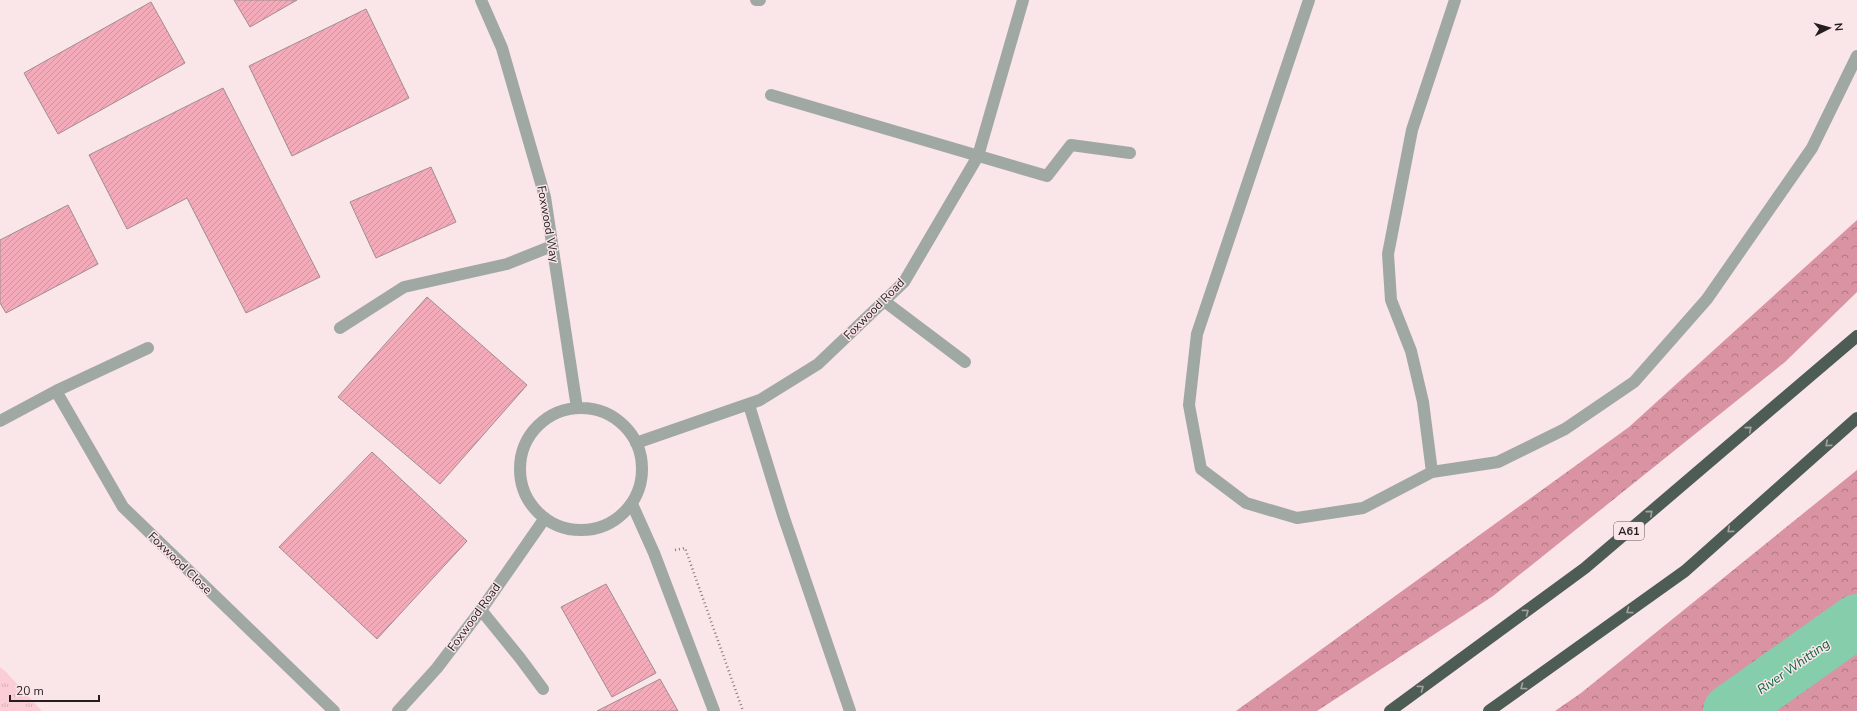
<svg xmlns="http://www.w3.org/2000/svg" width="1857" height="711" viewBox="0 0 1857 711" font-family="'Nunito Sans',sans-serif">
	<defs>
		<pattern id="grass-tufts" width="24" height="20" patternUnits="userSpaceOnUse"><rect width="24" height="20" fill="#fbcdd7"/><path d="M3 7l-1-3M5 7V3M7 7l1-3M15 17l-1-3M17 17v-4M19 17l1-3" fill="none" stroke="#d7b0b8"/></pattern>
		<pattern id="forest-crowns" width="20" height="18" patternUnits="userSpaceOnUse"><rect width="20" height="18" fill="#d993a2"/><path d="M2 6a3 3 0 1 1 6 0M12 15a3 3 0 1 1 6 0" fill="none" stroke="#b07783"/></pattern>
		<pattern id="building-hatch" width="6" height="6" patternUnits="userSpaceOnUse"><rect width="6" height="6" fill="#f3abba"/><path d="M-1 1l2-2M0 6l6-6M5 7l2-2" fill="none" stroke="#d0939f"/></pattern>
	</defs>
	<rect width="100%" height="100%" fill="#fae5e8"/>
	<path fill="url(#grass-tufts)" d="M0 667 6 672 42 711H0Z"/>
	<path fill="url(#forest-crowns)" d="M1857 220V292L1785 362 1493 596 1317 711H1236L1629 427Z
		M1857 470V711H1555L1581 693Z"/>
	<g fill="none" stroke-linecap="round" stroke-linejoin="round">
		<path stroke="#86cdab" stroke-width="54" d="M1730 711 1857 621"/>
	</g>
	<path fill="url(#building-hatch)" stroke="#a18d91" d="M234 0H297L250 27Z
		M151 2 185 63 58 134 24 73Z
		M366 9 409 98 292 156 249 66Z
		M223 88 320 277 246 313 187 198 127 229 89 155Z
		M431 167 456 222 376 258 350 202Z
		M68 205 98 264 6 313 0 303V240Z
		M427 297 527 385 440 484 338 397Z
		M372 452 467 541 377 639 279 547Z
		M606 584 656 673 612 697 561 607Z
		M660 679 678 711H597Z"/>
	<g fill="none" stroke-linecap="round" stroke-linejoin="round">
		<path stroke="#86797b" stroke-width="2.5" stroke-dasharray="1 3" stroke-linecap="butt" d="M675 550 685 548 743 711"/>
		<path stroke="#a0a8a4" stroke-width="12" d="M756 0H760
			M1309 0 1197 334 1189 405 1201 469 1246 503 1297 518 1363 508 1432 472 1498 462 1565 429 1634 382 1707 299 1812 148 1857 56
			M771 95 1047 176 1071 145 1130 153
			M884 301 965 362
			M340 328 404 287 507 264 552 246
			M749 405 783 515 850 711
			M1432 472 1423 402 1411 351 1391 300 1388 254 1412 130 1455 0
			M632 504 654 553 714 711
			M481 610 520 658 543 689"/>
		<path stroke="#a0a8a4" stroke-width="12" d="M481 0 502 48 545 197 577 408
			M56 391 123 507 334 711
			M520 469a61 61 0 1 1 122 0a61 61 0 1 1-122 0Z
			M0 421 56 391 148 348
			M636 443 760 400 818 364 904 282 978 156 1023 0
			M398 711 437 668 481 610 545 518"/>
		<path stroke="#4d5d55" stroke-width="12" d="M1390 711 1585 568 1857 336
			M1489 711 1685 571 1857 418"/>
	</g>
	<defs><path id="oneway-chevron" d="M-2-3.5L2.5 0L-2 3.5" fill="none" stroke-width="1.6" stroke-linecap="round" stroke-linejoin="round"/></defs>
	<g stroke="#a4a19e">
		<use href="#oneway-chevron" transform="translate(1749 429) rotate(-41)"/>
		<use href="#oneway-chevron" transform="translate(1828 444) rotate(139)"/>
		<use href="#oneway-chevron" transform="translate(1650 513) rotate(-41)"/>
		<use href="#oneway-chevron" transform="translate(1730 530) rotate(139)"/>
		<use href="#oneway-chevron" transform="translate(1629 611) rotate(144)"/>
		<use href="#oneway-chevron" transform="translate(1526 612) rotate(-36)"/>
		<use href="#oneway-chevron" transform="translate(1523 687) rotate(144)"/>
		<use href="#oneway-chevron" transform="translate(1421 688) rotate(-36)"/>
	</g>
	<g text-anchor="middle" stroke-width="3" stroke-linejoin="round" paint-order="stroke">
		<rect fill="#fae5e8" stroke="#655a5b" stroke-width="1" x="1614" y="522" width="30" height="18" rx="3"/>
		<g font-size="11" font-weight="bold" fill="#251e1f">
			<text x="1629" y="535">A61</text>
		</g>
		<g font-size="12" fill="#251e1f" stroke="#fae5e8">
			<text transform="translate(548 224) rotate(80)" y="4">Foxwood Way</text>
			<text transform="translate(874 309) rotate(-45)" y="4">Foxwood Road</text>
			<text transform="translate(180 563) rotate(44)" y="4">Foxwood Close</text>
			<text transform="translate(474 617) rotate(-54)" y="4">Foxwood Road</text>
		</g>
		<g font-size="13" font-style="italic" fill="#0a6545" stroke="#fae5e8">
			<text transform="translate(1793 666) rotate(-35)" y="5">River Whitting</text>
		</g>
	</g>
	<g transform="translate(1829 28) rotate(84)" stroke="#fae5e8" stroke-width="3" paint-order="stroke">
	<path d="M0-3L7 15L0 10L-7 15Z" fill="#251e1f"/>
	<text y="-6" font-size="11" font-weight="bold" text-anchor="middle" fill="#251e1f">N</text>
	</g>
	<path d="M10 695v6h89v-6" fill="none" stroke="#251e1f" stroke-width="2"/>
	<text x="16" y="695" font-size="12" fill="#251e1f" stroke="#fae5e8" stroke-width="3" paint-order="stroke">20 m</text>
</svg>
